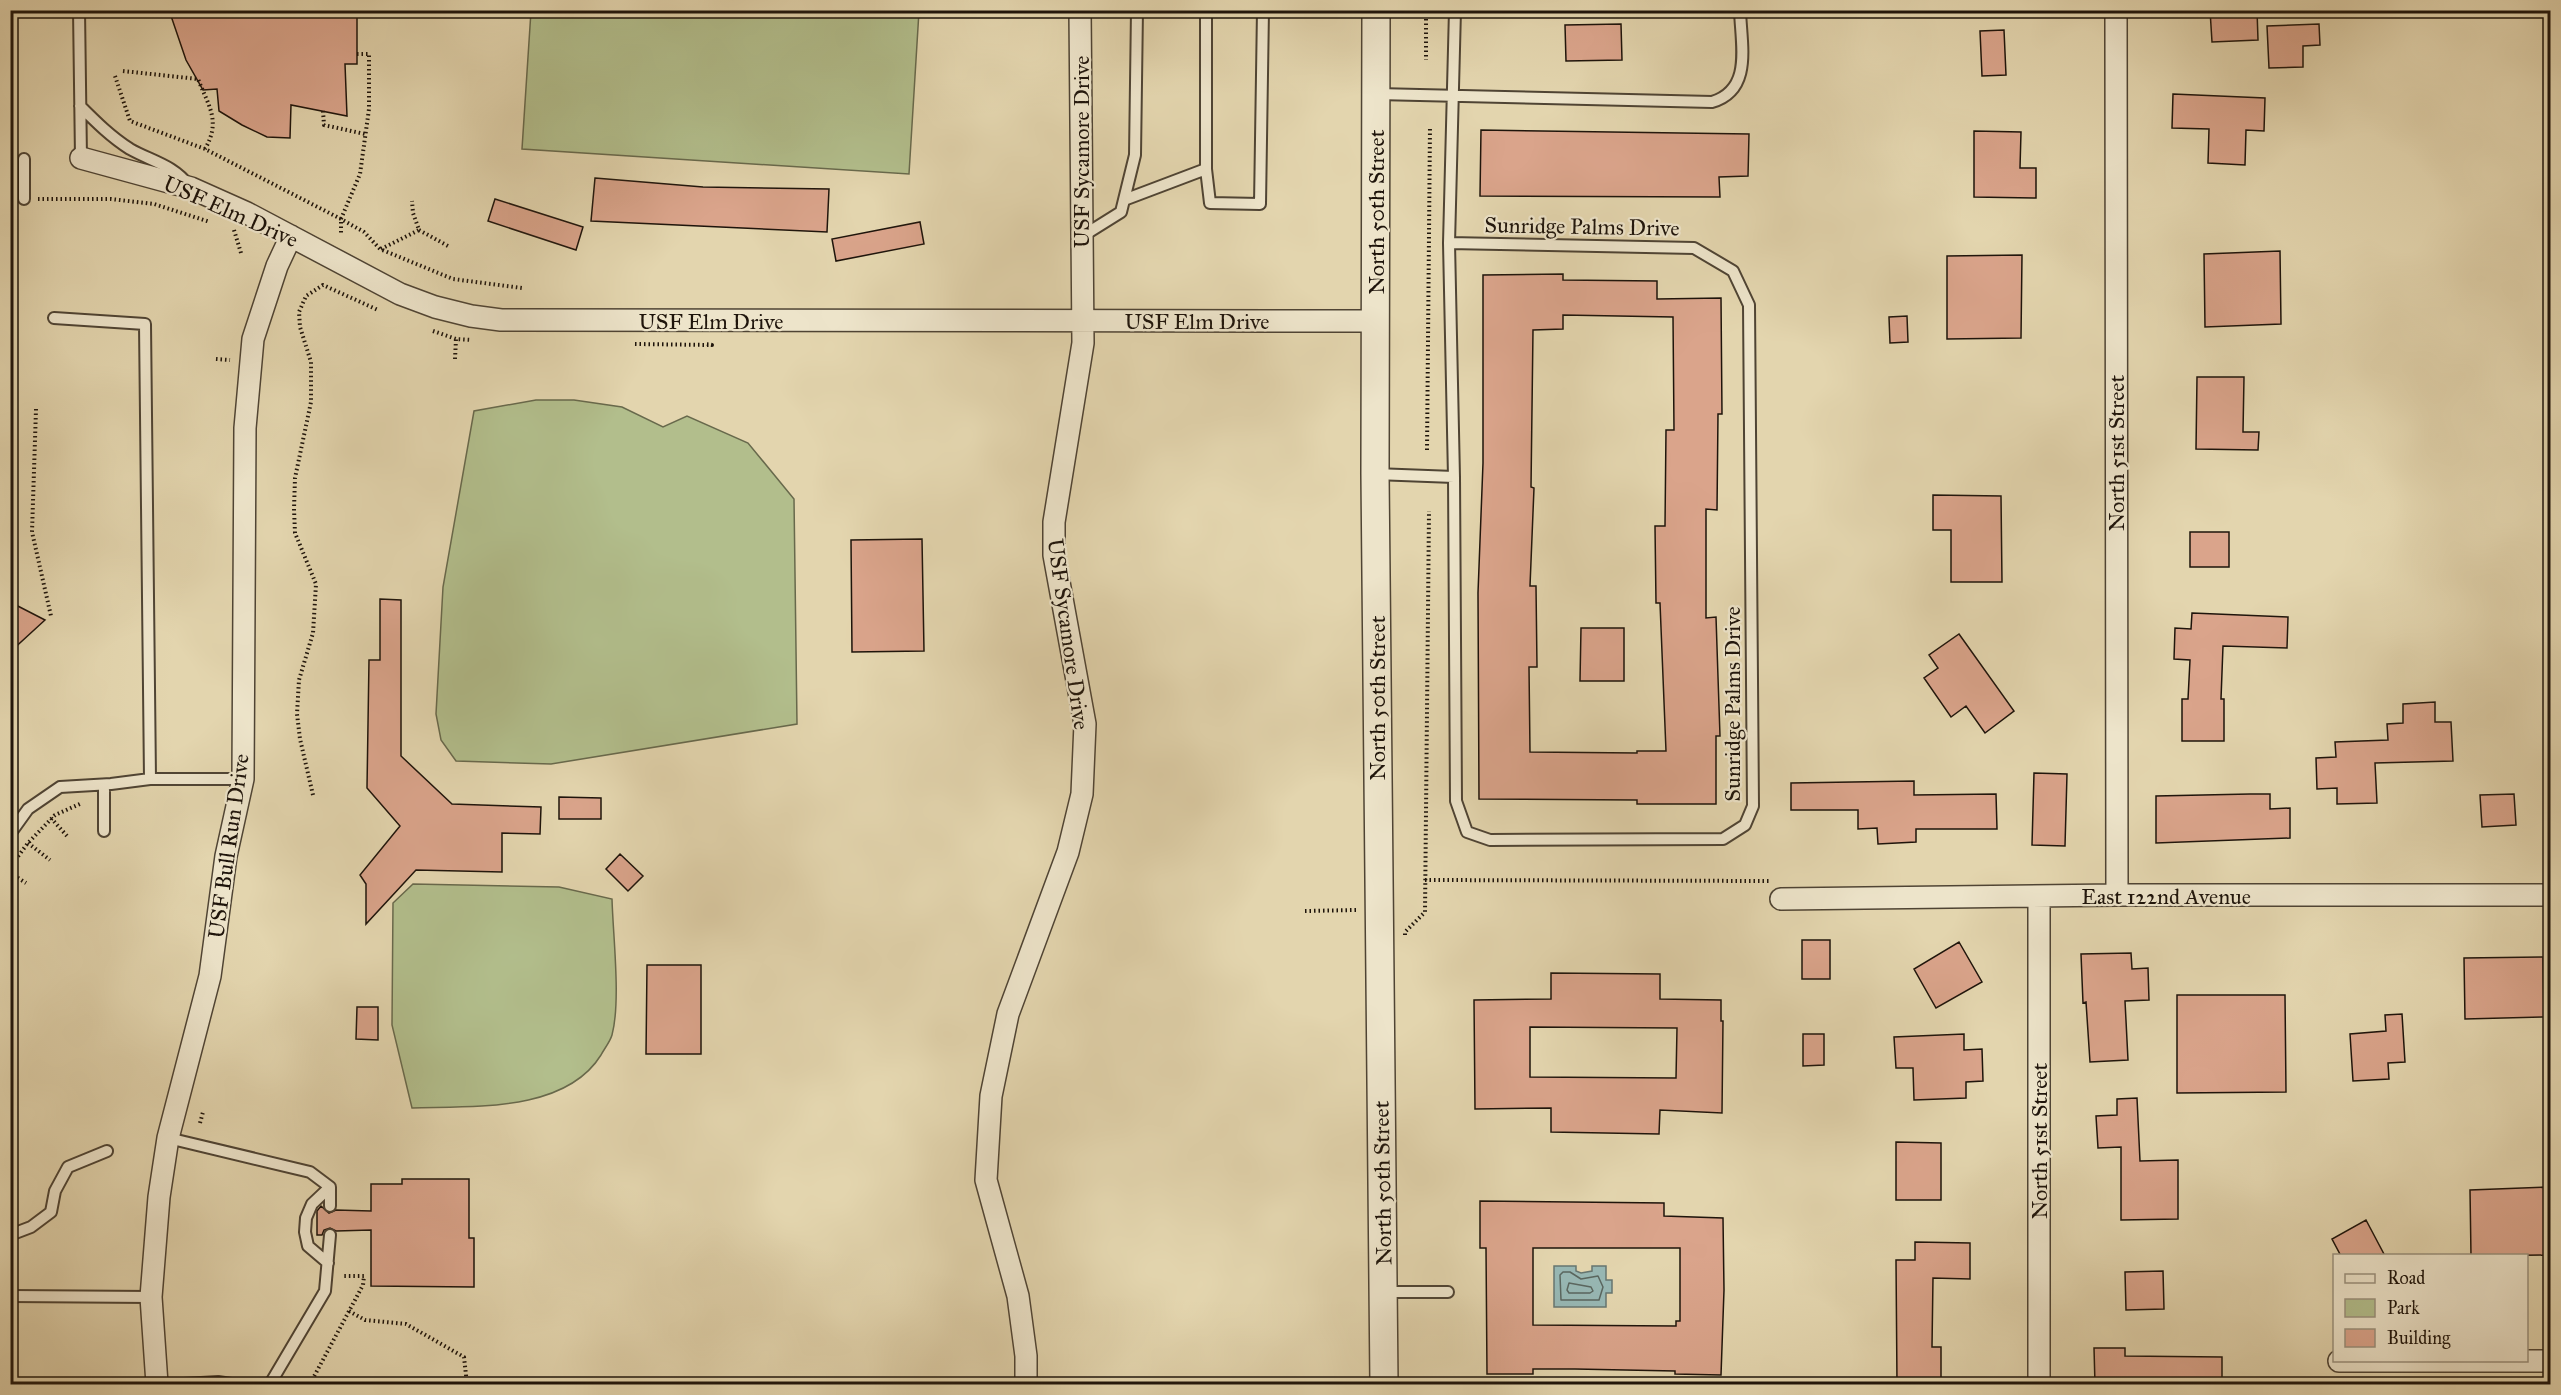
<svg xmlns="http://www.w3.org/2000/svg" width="2561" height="1395" viewBox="0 0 2561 1395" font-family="'IM FELL Great Primer',serif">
	<rect width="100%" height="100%" fill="#e3d5ae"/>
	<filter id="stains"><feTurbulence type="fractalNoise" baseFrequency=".00333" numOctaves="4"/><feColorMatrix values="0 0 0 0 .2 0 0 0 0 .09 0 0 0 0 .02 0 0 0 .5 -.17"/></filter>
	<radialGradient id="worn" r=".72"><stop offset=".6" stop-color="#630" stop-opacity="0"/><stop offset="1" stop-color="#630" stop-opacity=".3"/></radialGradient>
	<path fill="#b2be8c" stroke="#68694c" stroke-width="1.5" d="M531 11H919L909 174 522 149Z
		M536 400H574L622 407 663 427 687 416 748 443 794 499 797 724 551 764 456 761 441 740 436 714 443 587 474 411Z
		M413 884 559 887 612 899C613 936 621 1001 612 1035 610 1042 604 1049 601 1055 565 1113 471 1106 412 1108L392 1025 393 903Z"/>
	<path fill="#97b7b3" stroke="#677670" stroke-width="1.5" d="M1554 1266H1576V1271L1581 1273 1592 1271V1266H1606V1280H1612V1293H1606V1307H1554Z"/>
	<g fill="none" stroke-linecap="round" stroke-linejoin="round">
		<path stroke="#5a665f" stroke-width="1.5" d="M1563 1272H1570L1581 1279 1598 1276 1603 1287 1599 1300H1561L1560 1275Z
			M1569 1283 1591 1287 1593 1291 1590 1293H1569L1567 1290Z"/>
	</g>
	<path fill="#daa48b" stroke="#1e140b" stroke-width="1.5" fill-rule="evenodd" d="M169 10H357V64H345L347 116 291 105 290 138 267 137 242 125 219 111 217 89 203 90 186 60Z
		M2210 10H2257L2258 40 2212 42Z
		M1621 24 1622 60 1566 61 1565 25Z
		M2319 24 2320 45 2303 46V67L2269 68 2267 26Z
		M2004 30 2006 75 1982 76 1980 31Z
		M2173 94 2265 98 2264 131 2246 130 2245 165 2208 163 2209 129 2172 128Z
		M1481 130 1749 134 1748 176 1719 177 1720 197 1480 196Z
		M1974 131 2021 132 2020 168H2036V198L1974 197Z
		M595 178 703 187 829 189 827 232 591 221Z
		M495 199 583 227 576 250 488 221Z
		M920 222 924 244 836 261 832 239Z
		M2280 251 2281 324 2205 327 2204 254Z
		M2022 255 2021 338 1947 339V256Z
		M1563 274V280L1657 281V299L1721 298 1722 414H1718L1717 510 1706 509V618L1716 617 1718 677 1720 736H1716V804H1637V800L1479 799 1478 593 1483 463V275ZM1563 315 1673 317 1674 430H1666L1665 526H1655L1656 603H1660L1666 751H1637V753L1530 752 1529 667H1537L1536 586H1530L1534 488 1531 487 1533 330 1563 329Z
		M1907 316 1908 342 1890 343 1889 317Z
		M2197 377H2244L2243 432H2259L2258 450 2196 449Z
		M1933 495 2001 496 2002 582H1951V530H1933Z
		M2190 532H2229V567H2190Z
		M922 539 924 651 852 652 851 540Z
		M380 599 401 600V756L452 804 541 807 540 834 502 833V872L416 870 366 924V884L360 875 400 826 367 788 369 660H380Z
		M10 602 45 620 10 652Z
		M2192 613 2288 617 2287 648 2223 646 2221 699H2224V741H2182V699H2188L2190 660 2174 659 2175 628 2191 629Z
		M1581 628H1624V681H1580Z
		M1959 634 2014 711 1985 733 1966 706 1951 717 1924 678 1938 668 1929 655Z
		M2435 702V722H2451L2453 761 2375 763 2377 803 2337 804V788L2317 789 2316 758 2336 757 2335 742 2388 740 2387 724 2403 723V704Z
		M2034 773 2067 774 2065 846 2032 845Z
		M1914 781V795L1996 794 1997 829H1916V842L1878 844 1877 828 1858 829V810H1791V783Z
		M2250 794H2270V809L2290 808V838L2156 843V796Z
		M2514 794 2516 825 2482 827 2480 795Z
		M559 797 601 798V819H559Z
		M620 854 643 876 628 891 606 869Z
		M1802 940H1830V979H1802Z
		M1959 942 1982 982 1936 1008 1914 969Z
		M2131 953 2132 969 2148 968 2149 1000 2125 1001 2128 1060 2090 1062 2086 1002 2083 1003 2081 954Z
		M2543 957 2544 1017 2465 1019 2464 958Z
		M647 965H701V1054H646Z
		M1551 973 1660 974V999L1721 1000V1021H1723L1722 1113 1660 1110 1659 1134 1551 1132V1108L1475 1109 1474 1000 1551 999ZM1530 1027 1677 1028 1676 1078 1530 1077Z
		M2177 995H2285L2286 1092 2177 1093Z
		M357 1007H378V1040L356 1039Z
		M2402 1014 2405 1062 2388 1063 2389 1079 2353 1081 2350 1034 2386 1031 2385 1015Z
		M1803 1034H1824V1065L1803 1066Z
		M1964 1034V1050L1982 1049 1983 1081 1966 1082V1098L1914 1100 1913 1068H1896L1894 1037Z
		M2137 1098 2140 1161 2178 1160V1219L2121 1220V1147L2098 1148 2096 1116 2117 1115V1099Z
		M1896 1142 1941 1143V1200H1896Z
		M402 1179H469V1238H474V1287L371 1286V1230L336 1231 330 1228 324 1230 322 1235H317V1211L321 1206 329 1213 336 1210 371 1211V1184H402Z
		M2550 1187V1255L2471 1256 2470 1190Z
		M1480 1201 1664 1203V1216L1723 1218 1724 1290 1721 1375 1675 1374V1371L1575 1369H1533V1374H1487L1486 1248H1480ZM1533 1248H1680V1321H1676V1326L1533 1325Z
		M2366 1220 2385 1256H2341L2332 1239Z
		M1915 1242 1970 1243V1279L1933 1278 1932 1347H1941V1384H1897L1896 1260H1915Z
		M2163 1271 2164 1309 2126 1310 2125 1272Z
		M2094 1348H2125V1356L2222 1357V1384H2095Z"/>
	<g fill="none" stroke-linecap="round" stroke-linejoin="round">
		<defs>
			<path id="service" d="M79 10 81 158
				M1377 94 1712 102C1753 90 1741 45 1740 10
				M80 106C96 122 111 137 130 149 151 161 174 165 189 186
				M24 159V199
				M1206 169V10
				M1124 200 1206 169 1210 203 1260 204 1263 10
				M1081 237 1121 212 1135 155 1137 10
				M1449 243 1455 10
				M54 318 145 324 150 779
				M1375 474 1454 477 1456 801 1467 832 1490 840 1723 839 1745 825 1753 806 1749 305 1733 271 1694 248 1449 243 1454 477
				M104 785V831
				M10 834 28 809 60 787 111 784 150 779H243
				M168 1138 310 1172 330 1187V1206
				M10 1235 31 1227 51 1212 55 1191 68 1167 107 1151
				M328 1263 308 1246 305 1232 306 1218 312 1204 330 1187
				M1384 1292H1448
				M10 1296 151 1297
				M184 1384 218 1382 231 1384
				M270 1384 325 1291 330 1235"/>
			<path id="minor" d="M2116 10 2117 895
				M81 158 191 188 247 213 400 294 435 307 471 316 501 320 1375 321
				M2039 897V1384
				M1781 899 2117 895H2550
				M2339 1361H2550
				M157 1384 151 1297 159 1197 168 1138 210 976 226 856 243 779 245 428 253 339 277 266 291 236
				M1026 1384V1356L1018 1296 986 1180 991 1096 1008 1014 1068 852 1082 794 1085 724 1054 555V522L1083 343 1080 10"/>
			<path id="tertiary" d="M1376 10 1375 474 1384 1384"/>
		</defs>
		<use href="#service" stroke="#4f4434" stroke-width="14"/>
		<use href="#minor" stroke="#4f4434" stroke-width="24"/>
		<use href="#tertiary" stroke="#4f4434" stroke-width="30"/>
		<path stroke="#1e140b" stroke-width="4" stroke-dasharray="1.5 3" stroke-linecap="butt" d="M1426 10V60
			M357 54H369V109L360 174 341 219 364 232 380 249 453 279 522 288
			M123 71 198 79C209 107 221 121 205 149
			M115 76 130 121 205 149 341 219V233
			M323 111 324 125 365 134
			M38 199H111L154 204 210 222
			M234 230 241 253
			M419 230 448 246
			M381 249 419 230 413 213 412 201
			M433 331 456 339 472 340
			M635 344 712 345 707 344
			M216 359 230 360
			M455 359 456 339
			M36 409 32 532 51 616
			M1427 450 1430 126
			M16 646 17 647
			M313 795 300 739 297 714 299 680 313 633 316 584 295 533 294 509 295 478 311 402V362L300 327 299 312 306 296 323 285 378 310
			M51 818 67 836
			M28 843 50 860
			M10 867 28 843 55 815 82 803
			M10 873 26 883
			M1425 880 1769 881
			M1305 911 1356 910
			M1405 935V932L1425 912 1429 511
			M200 1123 203 1112
			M349 1311 365 1320 406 1324 464 1357 467 1384
			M310 1384 363 1285 364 1276H343"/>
		<use href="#service" stroke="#ede4ca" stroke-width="10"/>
		<use href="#minor" stroke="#ede4ca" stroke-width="21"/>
		<use href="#tertiary" stroke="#ede4ca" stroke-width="27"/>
	</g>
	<g text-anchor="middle" stroke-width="4.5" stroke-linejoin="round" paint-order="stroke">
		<g font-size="22" fill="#1e140b" stroke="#ede4ca">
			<text transform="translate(1081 152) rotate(-90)" y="8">USF Sycamore Drive</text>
			<text transform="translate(231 211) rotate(24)" y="8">USF Elm Drive</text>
			<text transform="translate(1376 212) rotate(-90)" y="8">North 50th Street</text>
			<text transform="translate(1582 226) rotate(1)" y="8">Sunridge Palms Drive</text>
			<text x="711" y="329">USF Elm Drive</text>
			<text x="1197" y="329">USF Elm Drive</text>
			<text transform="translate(2116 453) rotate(-90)" y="8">North 51st Street</text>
			<text transform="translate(1069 634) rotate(82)" y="8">USF Sycamore Drive</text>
			<text transform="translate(1377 698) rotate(-90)" y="8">North 50th Street</text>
			<text transform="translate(1732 704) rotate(-90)" y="8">Sunridge Palms Drive</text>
			<text transform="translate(228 846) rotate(-82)" y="8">USF Bull Run Drive</text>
			<text x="2166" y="904">East 122nd Avenue</text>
			<text transform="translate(2039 1141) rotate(-90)" y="8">North 51st Street</text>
			<text transform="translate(1382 1183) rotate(-91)" y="8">North 50th Street</text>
		</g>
	</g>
	<rect width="2561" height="1395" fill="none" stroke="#e3d5ae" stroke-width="36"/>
	<rect x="12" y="12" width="2537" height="1371" fill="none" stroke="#1e140b" stroke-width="3"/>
	<rect x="18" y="18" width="2525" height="1359" fill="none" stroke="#1e140b" stroke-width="1.5"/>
	<rect x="2333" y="1254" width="195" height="108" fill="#ede4ca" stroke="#9a917e" stroke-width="1.5"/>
	<rect x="2345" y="1274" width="30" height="9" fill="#ede4ca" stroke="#9a917e" stroke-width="1.5"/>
	<text x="2387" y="1284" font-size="18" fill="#1e140b">Road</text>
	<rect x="2345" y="1299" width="30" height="18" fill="#b2be8c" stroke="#9a917e" stroke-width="1.5"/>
	<text x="2387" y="1314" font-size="18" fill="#1e140b">Park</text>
	<rect x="2345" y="1329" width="30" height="18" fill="#daa48b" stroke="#9a917e" stroke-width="1.5"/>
	<text x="2387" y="1344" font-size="18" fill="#1e140b">Building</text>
	<rect width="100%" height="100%" filter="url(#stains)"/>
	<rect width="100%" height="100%" fill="url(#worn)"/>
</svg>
